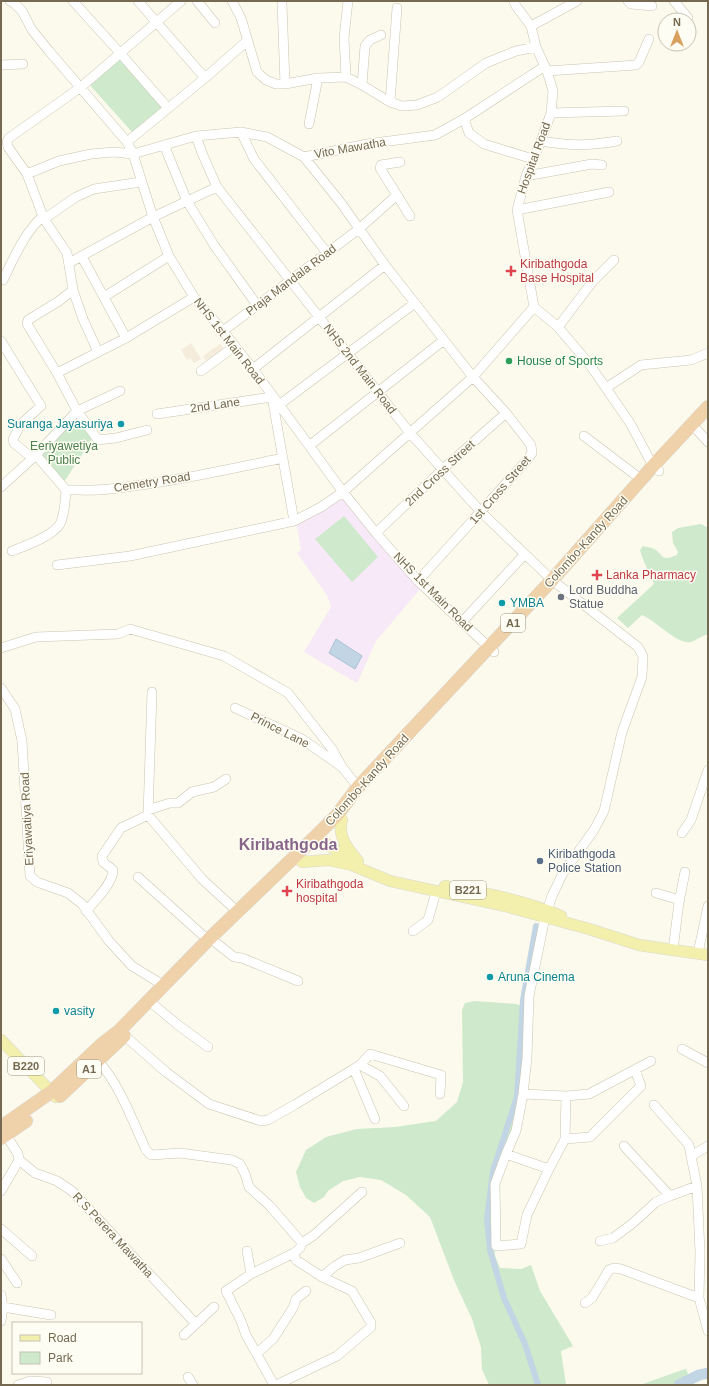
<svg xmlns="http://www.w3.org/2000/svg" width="709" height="1386" viewBox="0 0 709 1386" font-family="Arial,sans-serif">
	<rect width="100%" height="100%" fill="#fbfaed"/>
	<path fill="#f5ecdc" d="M191 343 201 359 194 363 190 358 187 360 181 350Z
		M220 344 225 350 207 362 203 356Z"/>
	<path fill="#f7e9f8" d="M342 493 421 588 376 641 357 683 304 652 331 607 327 595 297 553 301 550 296 520Z"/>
	<path fill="#cee9cb" d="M119 57 163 107 132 132 88 83Z
		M77 416 92 439 64 482 40 456Z
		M344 516 378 557 352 582 315 539Z
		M701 524 708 528V634C702 636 696 640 691 642 677 645 654 619 642 615L628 628 617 618 654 584C650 573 643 562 640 550L643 546C645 547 649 547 652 548 664 553 659 563 677 555L678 552 673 543 672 532 678 528Z
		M474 1001 516 1004 527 1008 518 1115 493 1205 495 1256 500 1268 521 1269 531 1265 540 1291 573 1346 561 1351 566 1385H489L482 1369 481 1347 472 1319 454 1280 430 1217 406 1195 381 1180 360 1177 343 1181 328 1191 324 1197 314 1203 306 1198 300 1187 296 1172 306 1150 326 1137 357 1129 395 1127 436 1121 457 1102 463 1082 462 1010 465 1003Z
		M686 1369 693 1385H640L685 1369Z"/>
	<path fill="#c2d5e4" stroke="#a9c1d5" d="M336 639 362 656 355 669 329 653Z"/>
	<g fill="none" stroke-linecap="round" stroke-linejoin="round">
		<path stroke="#c2d5e4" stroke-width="6" d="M536 926 523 1000 517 1097 493 1171 487 1219 490 1250 504 1298 525 1344 538 1385"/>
		<path stroke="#c2d5e4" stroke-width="11" d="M679 1385 699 1375 708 1373"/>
		<defs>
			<path id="minor" d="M10 1 15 4 22 11 32 30 49 51 127 142 133 154 153 217 169 256 194 297 223 331 253 369 343 492 376 533 418 581 494 652
				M73 1 120 53 168 108
				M197 1 215 23
				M232 1 241 18 257 72 266 80 276 84H285L318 78 346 77 362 85 390 102 402 106 417 105 438 97 486 63 516 51 536 47
				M514 1 516 6 531 26 536 47 547 71 553 91 551 113 541 141 526 176 517 210 534 307 558 327 590 365 630 423 653 466 659 471
				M628 1 631 4 652 6
				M674 1 688 18
				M282 4 285 84
				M531 26 577 1
				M1 65 23 64
				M547 71 636 65 639 62 649 39
				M346 77 344 38 348 1
				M205 78 247 41
				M362 85 365 46 370 40 381 35
				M390 102 397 8
				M551 113 624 111
				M464 119 469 133 484 144 533 159
				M309 124 318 78
				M241 132 254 159 327 253
				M196 136 202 153 217 187 410 433 481 512 552 580 638 647 643 656 642 677 622 732 604 811 594 830 563 873 552 896 545 917 529 996 527 1058 523 1094 516 1131 506 1154 495 1184 496 1246 521 1244 527 1215 549 1169 506 1154
				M541 141C570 146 588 146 617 141
				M127 142 205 78 138 1
				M164 145 187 201 214 245 257 305
				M400 162 381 165 380 168 410 216
				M27 174 59 161 91 154 114 152 133 154 196 136 241 132 267 137 304 157 367 144 435 135 464 119 545 66
				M526 176 592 164 602 165
				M517 210 609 192
				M44 219 76 197 94 189 141 182
				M82 257 126 338 194 297
				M69 263 153 217 217 187
				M3 280C14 258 24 233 43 216
				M73 290 83 319 98 352
				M104 297 169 256
				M558 327 593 281 614 260
				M223 331 359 229 397 195
				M1 341 41 406 21 424 13 439 14 443 32 458
				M253 369 385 265
				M201 371 235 346
				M57 373 126 338
				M606 388 641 365 691 360 708 353
				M279 405 415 303
				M157 414 272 397 294 521
				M147 430 116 438 98 440 77 411 57 373 27 324 28 320 59 301 73 290 67 253 44 219 27 174 8 147 7 142 9 138 81 87 181 1
				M697 430 708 442
				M584 436 642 480
				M309 446 444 340
				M36 455 66 490C80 490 95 491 109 489 167 483 225 470 283 458
				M1 487 36 455 77 411 120 391
				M376 533 443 469 506 413
				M12 551C25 546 53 536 60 524 65 514 65 501 66 490
				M57 565 130 556 294 521 321 507 343 492 473 377 385 265 341 203 304 157
				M418 581 528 459 532 453 531 445 506 413 473 377 534 307
				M462 622 524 555
				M1 648 36 637 118 634 130 629 224 656 288 693 332 749 342 767
				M1 688 15 709 22 741 30 876 37 882 68 893 82 904 109 941 132 966 163 985
				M152 692 148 815 202 879 238 912
				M235 708 302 739 342 767 358 787
				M148 810 170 803H178L192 792 214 787 226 779
				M682 833 691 820 708 770
				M138 877 208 940
				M656 893 680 900
				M86 911C95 901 113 883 113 870L103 862 102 856 121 828 148 815
				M413 931 428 920 436 892
				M215 942 234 957 242 958 298 981
				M673 950 679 902 685 872
				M698 953 708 906
				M154 1005 178 1025 208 1047
				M125 1036 166 1072 209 1104 261 1121 268 1120 296 1104 360 1065 380 1076 404 1106
				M682 1049 708 1063
				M98 1061C119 1083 133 1122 146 1150L151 1155 180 1153 232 1160 240 1164 245 1174 249 1187 270 1206 302 1243 300 1248 294 1253 296 1260 322 1277 352 1291 371 1323V1327L337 1356 276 1385
				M360 1065 370 1054 441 1075 440 1094
				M354 1069 375 1119
				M523 1094 566 1096 565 1139 549 1169
				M566 1096 589 1094 651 1061
				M654 1105 689 1145 691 1156
				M565 1139 590 1137 641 1086 635 1070
				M624 1146 670 1196
				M708 1146 691 1156 697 1186 700 1252 699 1298 708 1331
				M19 1160 35 1173 57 1181 72 1191 196 1324
				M1 1191 19 1160 18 1154 6 1135
				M1 1229 32 1256
				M600 1241 613 1238 633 1223 656 1202 670 1196 697 1186
				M302 1243 314 1235 362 1192
				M247 1251 251 1274
				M1 1259 17 1283
				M322 1277 335 1266 345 1260 359 1258 400 1243
				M1 1295 3 1307 1 1321
				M585 1303 592 1298 609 1270 614 1268 621 1269 699 1298
				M3 1307 51 1315
				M184 1335 214 1307
				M257 1353 273 1339 293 1308 296 1299 306 1291
				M188 1377 193 1385
				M18 1385 30 1381 47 1382
				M274 1385 246 1335 241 1321 226 1291 251 1274 294 1253"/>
			<path id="major" d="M342 820C337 836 348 849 358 861
				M316 836 345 857 354 866 390 881 509 907 589 929 639 945 708 955
				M302 862 328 860 352 865
				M445 886C484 893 524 900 561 916
				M1 1040 56 1097"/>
			<path id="highway" d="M60 1096 124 1036
				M1 1127 51 1092 102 1044 119 1031 208 940 316 836 337 815 358 787 552 580 653 466 708 407
				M1 1138 26 1121"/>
		</defs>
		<use href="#minor" stroke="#cbc4b0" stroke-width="10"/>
		<use href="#major" stroke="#dbd8d2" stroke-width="12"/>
		<use href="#highway" stroke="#dbd8d2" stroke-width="14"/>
		<use href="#minor" stroke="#fff" stroke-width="9"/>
		<use href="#major" stroke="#f3efac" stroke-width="11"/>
		<use href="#highway" stroke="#efd2aa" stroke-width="13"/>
	</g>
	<g fill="#e0444e" stroke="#fefdf3" stroke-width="1.5">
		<path d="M509 265h4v4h4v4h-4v4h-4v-4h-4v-4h4z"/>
		<path d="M595 569h4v4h4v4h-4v4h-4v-4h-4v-4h4z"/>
		<path d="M285 885h4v4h4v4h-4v4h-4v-4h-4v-4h4z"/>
	</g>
	<circle fill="#2e9e5b" stroke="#fefdf3" stroke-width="1.5" cx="509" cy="361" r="4"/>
	<g fill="#0f9aa8" stroke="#fefdf3" stroke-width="1.5">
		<circle cx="121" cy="424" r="4"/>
		<circle cx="502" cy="603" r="4"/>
		<circle cx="490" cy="977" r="4"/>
		<circle cx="56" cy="1011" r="4"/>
	</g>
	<circle fill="#6b7280" stroke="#fefdf3" stroke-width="1.5" cx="561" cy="597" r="4"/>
	<circle fill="#5c6f8a" stroke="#fefdf3" stroke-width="1.5" cx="540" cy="861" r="4"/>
	<g text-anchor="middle" stroke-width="3" stroke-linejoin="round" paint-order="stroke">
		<g fill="#fefdf3" stroke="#9e9582" stroke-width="1">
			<rect x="501" y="614" width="24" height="18" rx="3"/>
			<rect x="450" y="881" width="36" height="18" rx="3"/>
			<rect x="8" y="1057" width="36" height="18" rx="3"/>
			<rect x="77" y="1060" width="24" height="18" rx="3"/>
		</g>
		<g font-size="11" font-weight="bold" fill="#756951">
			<text x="513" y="627">A1</text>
			<text x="468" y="894">B221</text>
			<text x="26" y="1070">B220</text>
			<text x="89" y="1073">A1</text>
		</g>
		<g font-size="12" fill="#756951" stroke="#fefdf3">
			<text transform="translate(350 148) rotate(-10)" y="4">Vito Mawatha</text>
			<text transform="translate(534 158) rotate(-70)" y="4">Hospital Road</text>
			<text transform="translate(291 280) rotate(-37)" y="4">Praja Mandala Road</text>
			<text transform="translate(229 341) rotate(52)" y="4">NHS 1st Main Road</text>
			<text transform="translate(360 369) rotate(52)" y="4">NHS 2nd Main Road</text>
			<text transform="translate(215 405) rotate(-8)" y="4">2nd Lane</text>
			<text transform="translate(440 473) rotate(-43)" y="4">2nd Cross Street</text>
			<text transform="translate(152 482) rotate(-9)" y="4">Cemetry Road</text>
			<text transform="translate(500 490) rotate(-49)" y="4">1st Cross Street</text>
			<text transform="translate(586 542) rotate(-48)" y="4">Colombo-Kandy Road</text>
			<text transform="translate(433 592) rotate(45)" y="4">NHS 1st Main Road</text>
			<text transform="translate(280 730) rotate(27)" y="4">Prince Lane</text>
			<text transform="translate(367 780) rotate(-48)" y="4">Colombo-Kandy Road</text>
			<text transform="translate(27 819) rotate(-93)" y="4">Eriyawatiya Road</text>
			<text transform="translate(113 1235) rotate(47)" y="4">R S Perera Mawatha</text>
		</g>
		<g font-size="12" fill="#be3a42" stroke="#fefdf3" text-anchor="start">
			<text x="520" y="268">Kiribathgoda<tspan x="520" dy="14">Base Hospital</tspan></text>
			<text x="606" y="579">Lanka Pharmacy</text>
			<text x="296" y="888">Kiribathgoda<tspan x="296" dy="14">hospital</tspan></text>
		</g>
		<g font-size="12" fill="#27864d" stroke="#fefdf3" text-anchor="start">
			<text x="517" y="365">House of Sports</text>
		</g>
		<g font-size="12" fill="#0d838f" stroke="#fefdf3" text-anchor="start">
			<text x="113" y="428" text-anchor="end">Suranga Jayasuriya</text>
			<text x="510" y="607">YMBA</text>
			<text x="498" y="981">Aruna Cinema</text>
			<text x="64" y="1015">vasity</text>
		</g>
		<g font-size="12" fill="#4c804d" stroke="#fefdf3">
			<text x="64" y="450">Eeriyawetiya<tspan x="64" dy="14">Public</tspan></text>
		</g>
		<g font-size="12" fill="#5b616d" stroke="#fefdf3" text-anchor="start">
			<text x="569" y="594">Lord Buddha<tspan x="569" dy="14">Statue</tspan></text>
		</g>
		<g font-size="12" fill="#4e5e75" stroke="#fefdf3" text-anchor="start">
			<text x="548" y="858">Kiribathgoda<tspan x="548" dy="14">Police Station</tspan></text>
		</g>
		<g font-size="16" font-weight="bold" fill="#89658a" stroke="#fefdf3">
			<text x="288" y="850">Kiribathgoda</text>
		</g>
	</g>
	<rect width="709" height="1386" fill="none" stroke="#756951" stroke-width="4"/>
	<rect x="12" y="1322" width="130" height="52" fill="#fefdf3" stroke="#c7c2b2"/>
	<rect x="20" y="1335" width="20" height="6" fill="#f3efac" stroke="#c7c2b2"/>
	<text x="48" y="1342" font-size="12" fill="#756951">Road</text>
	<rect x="20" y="1352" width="20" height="12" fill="#cee9cb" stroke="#c7c2b2"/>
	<text x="48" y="1362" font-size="12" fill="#756951">Park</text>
	<g transform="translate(677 32)"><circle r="19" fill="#fefdf3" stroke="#c7c2b2"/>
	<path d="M0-3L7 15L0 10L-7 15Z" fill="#daa05d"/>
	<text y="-6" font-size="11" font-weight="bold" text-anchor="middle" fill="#756951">N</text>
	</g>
</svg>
